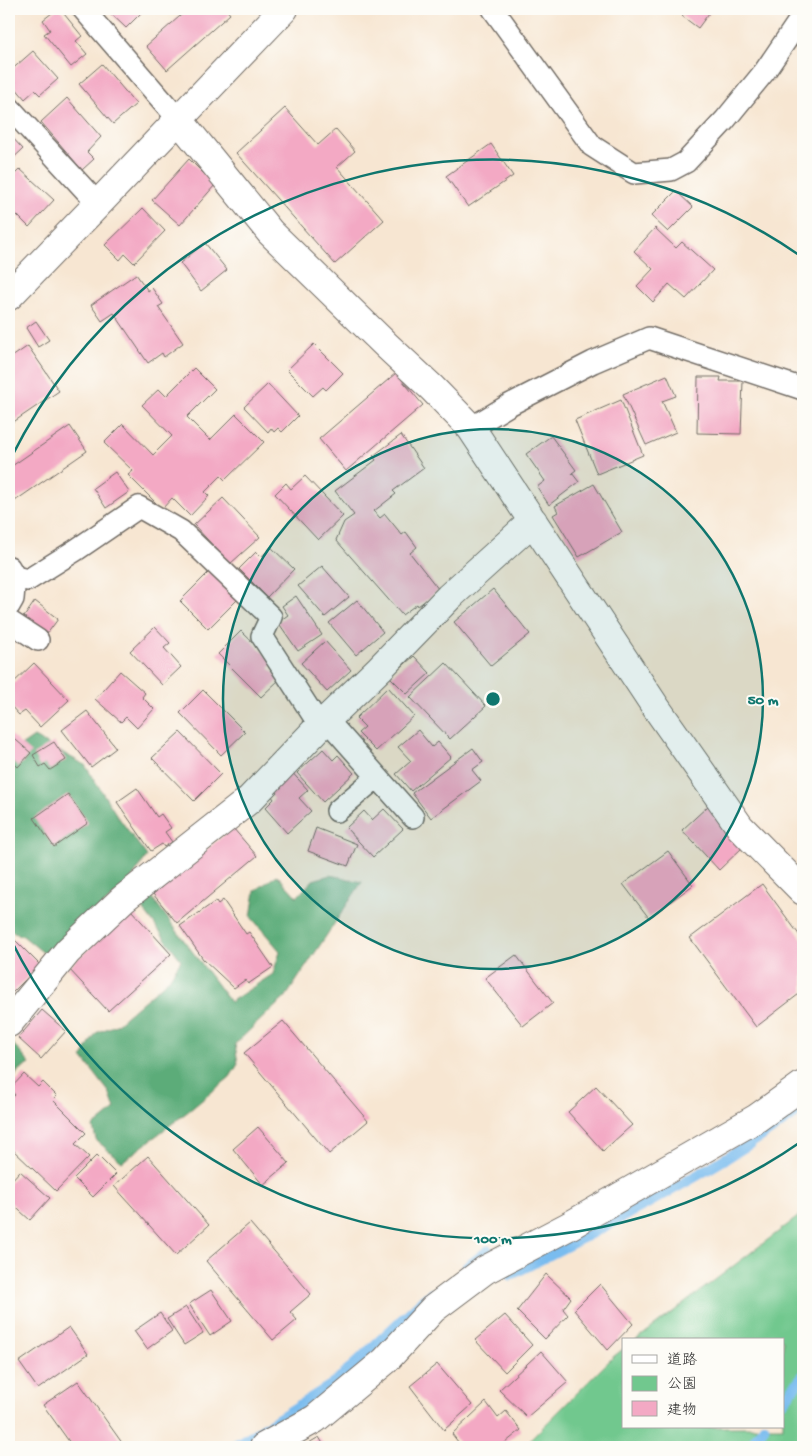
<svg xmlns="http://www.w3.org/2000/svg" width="812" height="1456" viewBox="0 0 812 1456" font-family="'Gochi Hand','Klee One',sans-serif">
	<rect width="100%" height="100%" fill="#fdfcf7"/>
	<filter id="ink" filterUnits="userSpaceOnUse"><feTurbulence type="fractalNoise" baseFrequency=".02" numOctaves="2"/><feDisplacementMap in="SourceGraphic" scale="10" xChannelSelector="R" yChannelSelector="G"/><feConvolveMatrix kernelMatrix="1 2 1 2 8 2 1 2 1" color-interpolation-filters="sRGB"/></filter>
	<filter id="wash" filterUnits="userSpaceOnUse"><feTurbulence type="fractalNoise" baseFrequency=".0096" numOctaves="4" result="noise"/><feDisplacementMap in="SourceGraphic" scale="20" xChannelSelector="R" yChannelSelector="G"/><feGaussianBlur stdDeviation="1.12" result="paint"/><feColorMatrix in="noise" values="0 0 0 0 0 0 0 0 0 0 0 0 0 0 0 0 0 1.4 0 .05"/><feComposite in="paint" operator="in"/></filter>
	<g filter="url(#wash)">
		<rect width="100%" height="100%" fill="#f7e6d2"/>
		<path fill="#71c88e" stroke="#4e7a5c" d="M803 1213V1447H523L613 1357 623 1349V1427H783V1340H636Z"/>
		<path fill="#5cac79" stroke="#446c52" d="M34 737 85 765 116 814 147 856 130 881 70 936 46 955 23 936 9 930V754Z
			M277 875 297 897 313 880 330 875 362 882 285 998 270 1011 235 1044 238 1064 230 1077 190 1110 122 1162 96 1140 93 1127 115 1109 109 1092 82 1057 96 1033 116 1025 168 980 181 960 140 905 151 896 230 1002 273 974 280 951 251 917 255 891Z
			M10 1040 30 1064 18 1071 9 1087V1041Z"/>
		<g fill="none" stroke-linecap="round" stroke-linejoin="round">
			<path stroke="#79bcef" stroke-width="11" d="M467 1267 488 1251
				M510 1275C610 1224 711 1173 803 1108
				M783 1401 803 1376
				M232 1447 258 1432 335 1383 422 1301 431 1294
				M749 1447 764 1427"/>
		</g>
		<g id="blocks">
			<path fill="#f3a9c4" d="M57 9H60L82 36 76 41 87 54 71 67 44 34 50 30 43 20Z
				M106 9H145L126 28Z
				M188 9H226L230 14 167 70 146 46Z
				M687 9H712L698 28 682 16Z
				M33 51 58 79 40 95 35 90 25 99 9 80V72Z
				M102 64 136 104 113 124 79 84Z
				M67 98 101 137 87 152 94 159 82 170 41 122Z
				M285 108 318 145 336 129 355 151 337 167 384 220 335 264 236 153Z
				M9 134 23 149 9 162Z
				M491 144 513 176 468 207 446 176Z
				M189 159 215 185 180 225 152 200Z
				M20 169 54 200 29 227 9 207V180Z
				M676 191 693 207 668 232 651 216Z
				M143 208 165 231 134 263 125 254 120 260 105 245Z
				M655 228 676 248 682 242 713 270 686 299 669 284 653 302 637 286 653 269 634 251Z
				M205 243 227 270 201 291 180 263Z
				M136 274 148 291 152 288 163 304 158 307 183 343 164 357 162 353 148 363 114 313 102 321 91 305Z
				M36 321 49 340 38 347 26 328Z
				M314 344 343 373 326 390 323 387 313 396 287 370Z
				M28 346 59 391 9 425V359Z
				M194 368 215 389 187 417 210 440 236 414 264 442 225 480 221 476 205 492 209 496 190 516 172 498 162 509 128 475 133 471 104 443 123 424 153 455 172 436 142 405 159 389 166 396Z
				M396 373 423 405 346 471 319 439Z
				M667 375 676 396 662 401 676 432 646 445 623 394Z
				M698 377H721L720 381H743L741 434 697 433Z
				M268 384 298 416 282 432 278 428 274 432 271 428 268 432 244 407Z
				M621 400 643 455 597 474 575 420Z
				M70 426 87 451 9 505V468Z
				M401 435 424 468 393 491 396 494 374 511 380 518 385 514 402 535 406 532 417 547 410 553 439 590 418 606 417 604 402 615 336 540 344 522 354 515 335 491 376 460 373 456Z
				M551 436 576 470 572 473 579 482 549 505 537 487 545 481 526 454Z
				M115 472 129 492 106 508 93 488Z
				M305 476 343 516 318 540 275 494 286 483 291 489Z
				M594 484 622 532 579 557 553 515 558 512 555 506Z
				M223 498 260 537 230 564 194 525Z
				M271 547 294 569 267 597 239 569 256 552 261 557Z
				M322 566 349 597 325 617 298 586Z
				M211 570 239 598 208 629 180 601Z
				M493 589 530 634 491 666 454 622Z
				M296 596 322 635 298 651 278 622 288 615 282 606Z
				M357 600 383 632 356 655 329 623Z
				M35 601 58 619 47 634 24 617Z
				M155 627 170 643 164 648 181 667 162 685 130 651Z
				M241 631 274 663 269 668 280 679 261 697 218 654Z
				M325 641 351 670 327 692 301 663Z
				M414 656 430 673 407 694 390 677Z
				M34 663 69 700 40 727 25 711 19 715 9 704V687Z
				M446 663 486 706 450 739 410 697Z
				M120 671 145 693 142 697 154 709 137 728 126 717 121 722 95 699Z
				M388 687 414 716 376 751 358 733 365 727 356 718Z
				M203 690 245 732 221 755 180 713Z
				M87 711 116 748 91 767 62 730Z
				M418 730 432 747 438 742 451 757 411 791 396 774 411 761 398 747Z
				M180 732 221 774 194 801 152 758Z
				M9 734 31 753 18 767 9 759Z
				M54 742 66 760 50 770 45 764 40 767 33 755Z
				M473 748 483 762 472 770 481 781 431 818 412 793Z
				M323 749 333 760 338 755 354 773 323 802 297 773Z
				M288 768 308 790 299 798 311 811 287 833 265 808 274 799 266 788Z
				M137 788 157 817 161 814 171 828 165 832 172 842 164 847 162 844 151 851 117 802Z
				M68 794 88 823 54 847 34 818Z
				M708 806 745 845 719 870 682 830Z
				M384 809 403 829 373 857 346 828 364 811 372 820Z
				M233 828 257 856 177 923 153 894Z
				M316 828 357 844 348 866 308 851Z
				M668 851 693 885 649 918 623 884Z
				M762 884 803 940V991L756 1027 690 938Z
				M223 900 246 934 249 932 273 967 248 984 245 980 234 988 203 959 180 926 216 901 218 904Z
				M131 910 171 954 108 1011 68 968Z
				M15 940 40 965 9 996V947Z
				M516 955 553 1003 523 1026 485 978Z
				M42 1010 66 1031 41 1059 18 1038Z
				M283 1021 368 1121 329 1154 244 1053Z
				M24 1074 38 1087 43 1082 57 1096 53 1100 86 1133 75 1144 89 1157 56 1191 12 1149 9 1153V1101L15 1095 10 1089Z
				M596 1086 632 1125 603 1151 568 1112Z
				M258 1127 289 1163 263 1185 233 1149Z
				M97 1155 116 1174 93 1197 74 1178Z
				M148 1156 209 1225 176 1255 114 1186Z
				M20 1171 50 1198 30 1220 9 1201V1183Z
				M250 1223 311 1294 290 1312 297 1320 273 1340 206 1261Z
				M546 1274 571 1298 563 1309 568 1315 545 1339 517 1311Z
				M600 1284 633 1324 608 1350 574 1310Z
				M211 1290 232 1321 210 1336 189 1304Z
				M186 1307 203 1333 184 1345 167 1319Z
				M160 1313 172 1331 147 1349 134 1331Z
				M505 1315 532 1345 505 1372 475 1340Z
				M69 1327 88 1354 38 1389 19 1362Z
				M541 1351 568 1382 527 1417 499 1390Z
				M437 1364 472 1405 444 1430 410 1386Z
				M78 1381 125 1447H73L43 1405Z
				M486 1402 498 1418 506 1411 521 1430 500 1447H462L452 1434Z
				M319 1437 325 1447H302Z"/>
		</g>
	</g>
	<g filter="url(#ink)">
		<use href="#blocks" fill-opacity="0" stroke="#726c65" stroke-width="1"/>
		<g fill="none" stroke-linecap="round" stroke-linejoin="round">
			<defs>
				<path id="service" d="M83 9 179 120
					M493 9 592 146 634 173 671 170 686 162 725 120 765 71 803 15
					M9 107 98 204
					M471 428 509 405 593 362 649 338 803 389
					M9 567 15 577 13 599 9 606
					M15 577 28 580 76 550 139 507 181 531 271 617 262 636 320 726
					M9 621 38 640
					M327 720 413 817
					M337 811 377 777"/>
				<path id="minor" d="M179 120 270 232 386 345 432 388 471 428 655 706 740 827 803 891
					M9 1023 68 951 123 899 249 800 320 726 380 668 449 597 533 521
					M264 1447 315 1419 385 1361 433 1309 485 1270 569 1226 757 1118 803 1085"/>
				<path id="tertiary" d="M9 296 98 204 284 9"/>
			</defs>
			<use href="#service" stroke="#726c65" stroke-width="24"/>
			<use href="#minor" stroke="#726c65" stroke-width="30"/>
			<use href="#tertiary" stroke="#726c65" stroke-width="30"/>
			<use href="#service" stroke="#fff" stroke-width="21"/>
			<use href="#minor" stroke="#fff" stroke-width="28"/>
			<use href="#tertiary" stroke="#fff" stroke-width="28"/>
		</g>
	</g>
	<circle cx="493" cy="699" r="270" fill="#0f766e" fill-opacity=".12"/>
	<g fill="none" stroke="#0f766e" stroke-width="2.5">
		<circle cx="493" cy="699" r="270"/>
		<path d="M802 1141A539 539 0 0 1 11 940M11 458A539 539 0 0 1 802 257"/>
	</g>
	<circle cx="493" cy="699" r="8" fill="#0f766e" stroke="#fdfcf7" stroke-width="2.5"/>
	<g font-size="15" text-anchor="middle" font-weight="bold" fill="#0f766e" stroke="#fdfcf7" stroke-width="4" stroke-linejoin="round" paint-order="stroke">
		<text x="763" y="704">50 m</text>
		<text x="493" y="1243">100 m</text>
	</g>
	<rect width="812" height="1456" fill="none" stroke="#fdfcf7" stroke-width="30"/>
	<rect x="622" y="1338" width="162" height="90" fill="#fdfcf7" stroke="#a9a8a5"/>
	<rect x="632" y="1355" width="25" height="8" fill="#ffffff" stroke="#a9a8a5"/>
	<text x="667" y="1364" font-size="15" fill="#2b2b2b">道路</text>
	<rect x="632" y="1376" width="25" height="15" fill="#71c88e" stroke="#a9a8a5"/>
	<text x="667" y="1388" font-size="15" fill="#2b2b2b">公園</text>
	<rect x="632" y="1401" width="25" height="15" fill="#f3a9c4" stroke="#a9a8a5"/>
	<text x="667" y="1414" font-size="15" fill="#2b2b2b">建物</text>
</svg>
